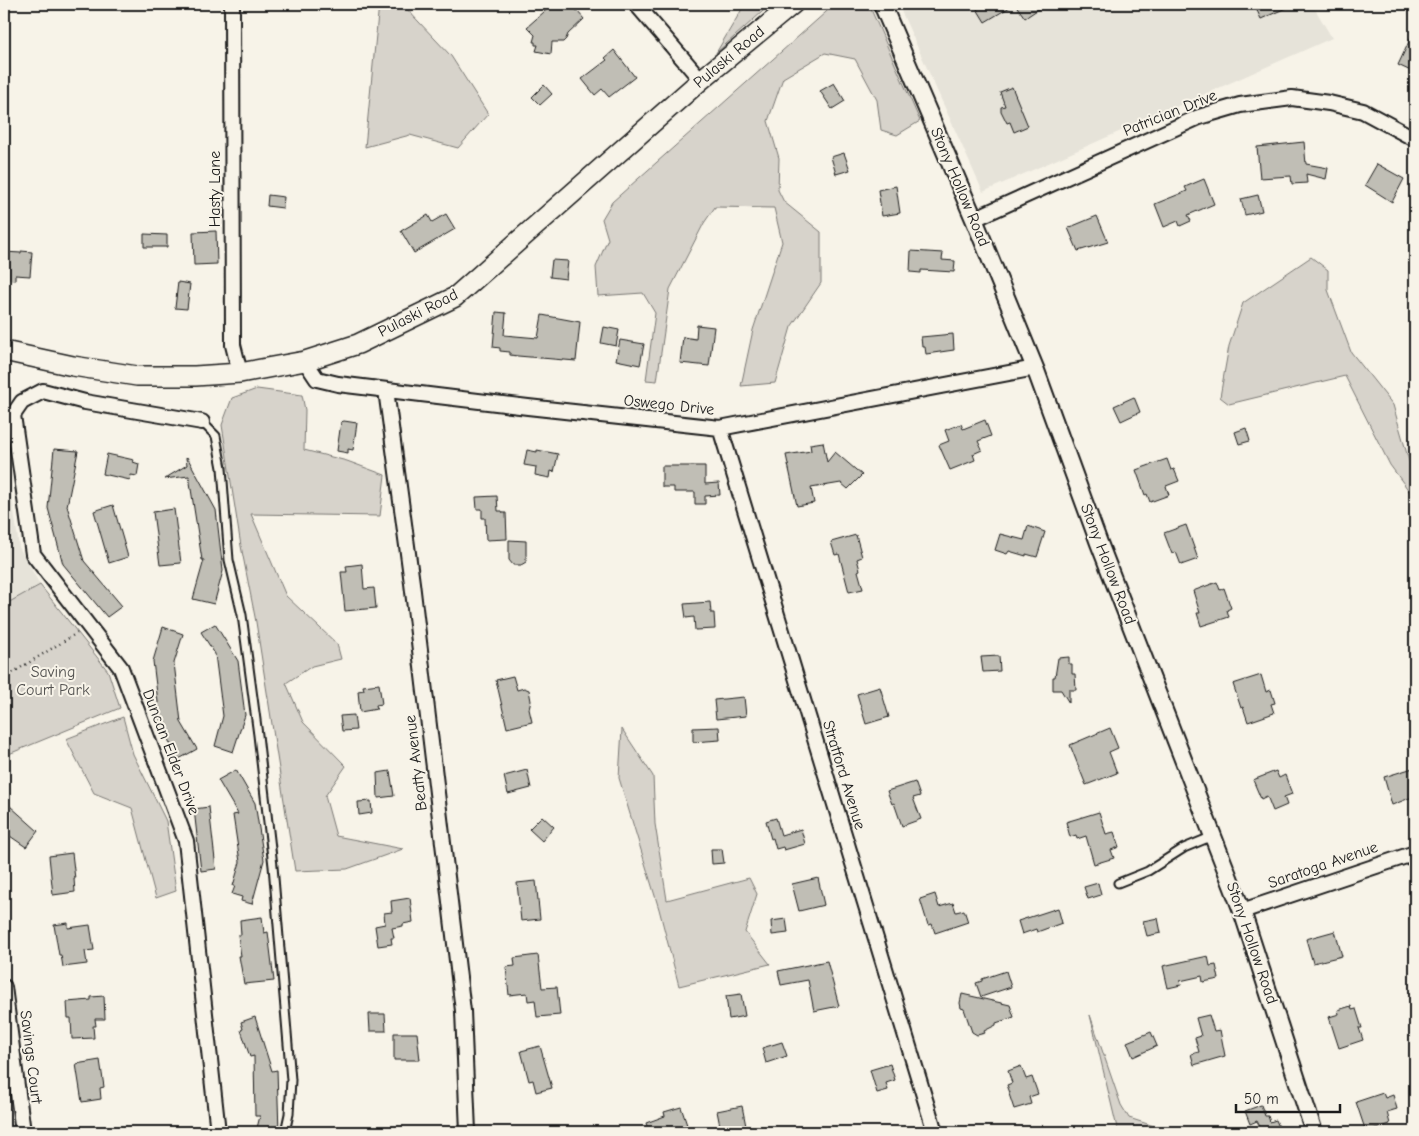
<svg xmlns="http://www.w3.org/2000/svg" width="1419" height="1136" font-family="'Comic Neue',sans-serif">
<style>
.built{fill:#e6e3d9}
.green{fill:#d7d3cb;stroke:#7a7874}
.building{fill:#c0beb5;stroke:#1c1c1c}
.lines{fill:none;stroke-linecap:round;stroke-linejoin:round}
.service-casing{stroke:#1c1c1c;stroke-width:11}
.minor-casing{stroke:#1c1c1c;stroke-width:18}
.tertiary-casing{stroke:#1c1c1c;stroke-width:20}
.secondary-casing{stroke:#1c1c1c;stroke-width:22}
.path{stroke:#1c1c1c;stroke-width:2.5;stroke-dasharray:1 4;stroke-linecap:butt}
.service{stroke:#f7f3e8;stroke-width:7}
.minor{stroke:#f7f3e8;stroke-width:14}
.tertiary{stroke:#f7f3e8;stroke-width:16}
.secondary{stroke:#f7f3e8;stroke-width:19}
.labels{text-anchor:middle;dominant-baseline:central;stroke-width:4;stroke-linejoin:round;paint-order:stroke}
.street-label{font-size:16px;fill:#1c1c1c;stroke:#f7f3e8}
.park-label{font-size:16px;fill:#545351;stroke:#f7f3e8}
</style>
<rect width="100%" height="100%" fill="#f7f3e8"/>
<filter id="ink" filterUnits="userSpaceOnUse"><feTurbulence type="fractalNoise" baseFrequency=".02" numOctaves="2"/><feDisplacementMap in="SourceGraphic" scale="10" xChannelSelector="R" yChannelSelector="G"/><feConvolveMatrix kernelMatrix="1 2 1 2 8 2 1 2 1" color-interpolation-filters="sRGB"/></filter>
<g filter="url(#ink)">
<path class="built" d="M898 4H1312L1332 38 983 192Z
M4 439 19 547 40 585 4 605Z"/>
<path class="green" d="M379 4H402L451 56 488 114 458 148 410 135 365 147Z
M745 4H771L716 53Z
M835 4H865L870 7 920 121 897 135 881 130 877 100 855 59 825 53 783 78 768 121 779 158 778 190 784 202 821 232V283L791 327 775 383 741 386 753 330 782 242 774 208 715 207 704 223 670 289 657 381 646 380 655 313 643 293 598 296 596 267 608 239 602 219 612 202Z
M1311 257 1328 270V290L1351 352 1393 405 1415 482V499L1390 465 1345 376 1229 404 1220 397 1229 346 1243 303Z
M257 389 302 395 305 410 304 450 347 461 385 475 380 516 251 514 286 596 337 644 341 659 312 666 286 683 303 722 346 766 325 796 336 836 403 849 347 869 295 871 256 622 241 546 222 425 232 398Z
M40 585 108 671 120 708 4 756V605Z
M123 717 133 754 166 821 176 891 156 898 132 808 94 793 66 739Z
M622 729 653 776 655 824 667 900 749 878 757 894 745 932 770 964 679 986 659 909 619 778Z
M1090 1015 1121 1105 1129 1118 1163 1129 1162 1132H1118Z"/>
<path class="building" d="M553 4H571L584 19 568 34 566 39 563 42H552L551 54 536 51 538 45H535V42H533L535 35 527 27Z
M974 4H1015L985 22Z
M1015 4H1046L1025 18Z
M1254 4H1295L1261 19Z
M1415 29V73L1398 65Z
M614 50 635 77 609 97 602 89 595 95 582 79 607 60 605 58Z
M834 83 845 101 832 109 820 91Z
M544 85 552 94 540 105 532 97Z
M1012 87 1028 126 1014 132 1010 122 1007 123 1001 111V107L1005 106 1000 92Z
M1304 142 1306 164 1328 168 1326 179 1306 174 1307 183 1292 184 1291 176 1260 178 1257 147Z
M844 153 850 170 836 174 831 157Z
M1377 164 1404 179 1392 202 1365 185Z
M1204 179 1214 204 1188 215 1191 221 1180 226 1178 221 1164 227 1155 204 1187 191 1185 187Z
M896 186 900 213 882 216 878 190Z
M268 195 284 197 283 208 267 206Z
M1258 195 1262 211 1245 215 1241 199Z
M446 214 455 229 414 253 401 231 428 215 432 222Z
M1097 216 1108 242 1078 251 1068 228Z
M216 231 217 264 194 265 193 232Z
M144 234 167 235V247H144Z
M21 251 32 252 30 276 15 275V280L4 279V252L21 253Z
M911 251 943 253 942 260 955 261 954 272 921 270V273L910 272Z
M552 260 568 261 566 279 550 277Z
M178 282 190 284 187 309 175 308Z
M496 312 506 313 504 335 538 338 542 315 580 322 576 361 518 356 510 355V352L500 351V348L493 347Z
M697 325 714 327 709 366 680 363 683 337 696 339Z
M604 327 619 330 616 346 601 343Z
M953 334 954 350 926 354 925 347H922L921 337Z
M620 340 644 344 640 365 616 360Z
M1134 397 1140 412 1121 421 1114 406Z
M985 420 991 436 978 441 982 450 973 454 975 460 950 470 939 445 949 441 945 430 961 424 963 429Z
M344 421 357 423 353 450 348 449V453L337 451 341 422Z
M1246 428 1250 441 1239 444 1235 432Z
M823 442 827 462 835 452 862 475 848 489 841 483 811 488 814 503 797 506 786 455 811 451 810 444Z
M54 449 78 451 67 506 84 561 122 606 107 617 63 564 48 508Z
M527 450 537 452V450L558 454 554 472 551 471 550 478 535 475 536 467 524 465Z
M107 454 134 460 133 462 139 464 137 476 131 475 130 480 103 474Z
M187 457 216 510 223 571 214 604 193 599 204 560H202L189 476 164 479 187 465 186 458Z
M1167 459 1171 470 1174 469 1179 481 1166 486 1169 495 1150 502 1147 494 1145 495 1136 470Z
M662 466H705V484L719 483 720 495 705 496V504H695V492H674V487H662Z
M497 496 498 511H502L503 513H506L507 539 486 540 485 518H482V509H477L476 497Z
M113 505 128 557 109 563 94 511Z
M174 509 181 563 160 565 153 512Z
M1186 525 1198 559 1181 565 1176 552 1172 554 1164 533Z
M1028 526 1045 532 1037 557 1026 554V556L1009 551 1007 554 995 550 1000 534 1024 540Z
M856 535 862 557 857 559 860 570 858 571 863 589 849 592 839 554 835 555 831 542Z
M509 540 526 541V562L521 565H513L509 560Z
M362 564 364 589 374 588 376 608 345 611 341 572H347L346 566Z
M1217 582 1220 590 1224 588 1231 608 1227 610 1229 617 1201 626 1197 613H1200L1193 591Z
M710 602 711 613H714L715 629 695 630 694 617 686 618 684 604Z
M215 624 238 661 245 715 233 752 215 746 223 716 215 654 201 632Z
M163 627 183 634 174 663 181 722 197 749 179 759 161 727 153 661Z
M999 656 1000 671 983 672 981 657Z
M1069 657V664H1072V674H1075L1076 690H1069V703L1061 690H1053V677H1055L1058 658Z
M1261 675 1266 692 1271 690 1275 703 1271 704 1274 713 1248 722 1243 707 1241 708 1233 684Z
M513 676 517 690 524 688 529 690 531 701 529 709 532 722 507 728 496 680Z
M379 684 382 704 376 705 377 709 360 712 358 691 364 690 363 686Z
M880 687 889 717 866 724 857 694Z
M744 697 746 716 716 719 714 700Z
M354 715 356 730 342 731 340 716Z
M719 727 720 740 693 742V728Z
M1110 728 1118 748 1109 752 1117 773 1086 785 1070 745Z
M1413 768 1415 775V796L1392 805 1384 777Z
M236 770 255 803 264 860 252 904 241 901 242 897 232 894 235 886H233L240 862 233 815 238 814 218 780Z
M527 770 531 788 508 794 504 776Z
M390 771 394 796 378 798 377 773Z
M1276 771 1279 778 1285 775 1292 794 1284 797 1287 805 1273 811 1267 796 1261 799 1253 780Z
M915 782 920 796 913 798 921 819 902 826 894 803 892 804 887 791Z
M371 801 372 813 359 815 358 802Z
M10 806 38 831 26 847 4 832V813Z
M209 807 216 869 201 871 194 809Z
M1099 812 1106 834 1114 832 1119 847 1111 850 1114 858 1094 864 1086 836 1077 839 1076 835 1070 837 1066 822Z
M542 816 554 827 542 841 529 829Z
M776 818 781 835 801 829 805 844 784 850 783 847 776 849 773 838 771 839 766 821Z
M711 849H722L724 863 712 864Z
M72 853 75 879H74L75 892 53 895 49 856Z
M818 878 824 905 799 911 792 884Z
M536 881 540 919 521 921 517 883Z
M1098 883 1101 895 1088 899 1084 887Z
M935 894 939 907 953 903 956 912 964 910 968 922 935 933 932 924 928 925 920 899Z
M410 898 413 922 403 924V926L392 928 394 938H391L392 944 378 946 375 926 385 924 384 913 392 912 391 901Z
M1058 908 1062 923 1037 932 1036 929 1022 934 1018 921Z
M262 917 264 933 268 932 274 981 244 984 239 956H241L238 935H241L240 920Z
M1158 918 1161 933 1147 936 1143 921Z
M786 919 788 933 772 935 771 921Z
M68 923V928L90 925 94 950 85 951 87 964 63 967 61 955H59L54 925Z
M1335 931 1342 956 1313 963 1306 939Z
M538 955 542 988 557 987 560 1015 537 1017 535 1000 528 1001 527 993 509 995 506 967 515 966 514 958Z
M1208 956 1210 966 1216 965 1219 979 1203 982 1202 976 1180 981 1181 985 1168 988 1163 966Z
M827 961 839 1006 814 1011 808 980 781 985 778 971Z
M1006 971 1011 987 981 997 976 983 982 981V979Z
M741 994 745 1016 729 1019 726 996Z
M962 994 1010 1005 1014 1017 996 1023V1025L984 1031 985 1033 977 1035 972 1032 964 1009 961 1008 960 1003Z
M104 996 105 1019H95L96 1026H93L94 1038 72 1039 71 1018H68L67 1002 91 1000V997Z
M1351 1006 1352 1010 1356 1009 1362 1028H1359L1363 1040 1339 1048 1329 1017 1339 1014 1338 1010Z
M369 1014H385L386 1031H370Z
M1209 1015 1214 1031 1220 1030 1225 1056 1194 1065 1191 1054 1199 1052 1195 1038 1201 1036 1196 1018Z
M255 1017 272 1071 277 1070 279 1132H256L260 1116H255L254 1056 250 1057 241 1030 243 1029 241 1022Z
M1151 1032 1157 1046 1133 1057 1127 1042Z
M394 1033H417L420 1060H394Z
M782 1042 787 1056 766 1063 762 1048Z
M540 1046 552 1088 536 1092 533 1080 529 1081 521 1051Z
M100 1060 104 1087 100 1088 101 1099 82 1102 76 1064Z
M890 1064 895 1080 886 1083 888 1090 877 1093 870 1070Z
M1021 1066 1026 1079 1032 1077 1038 1094 1029 1097 1031 1104 1014 1109 1009 1094 1010 1093 1007 1085 1012 1083 1008 1071Z
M1383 1093 1385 1098 1393 1095 1397 1109 1387 1112 1390 1124 1366 1132 1356 1102Z
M1261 1105 1265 1116H1268L1270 1122 1276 1120 1281 1132H1247L1260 1127 1257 1121 1250 1124 1245 1111Z
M742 1106 746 1126 721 1131 717 1111Z
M681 1107 687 1125 681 1127 682 1132H649L646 1123 665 1116 664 1112Z"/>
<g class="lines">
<g class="service-casing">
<path id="service" d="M202 422 216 436 222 468 229 560 242 615 258 735 273 866 291 1080 289 1114 285 1132
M1118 883 1148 871 1184 848 1213 836"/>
</g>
<g class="minor-casing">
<path id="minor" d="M232 4 233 345 240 373
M636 4 701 80
M974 219 1199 117 1240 105 1292 98 1329 103 1363 111 1415 139
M305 361 317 379 338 384 528 407 720 428 1035 368
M386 390 412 583 463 1011 468 1132
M5 414 13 415 22 402 43 391 85 402 202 422
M13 415 33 554 121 668 186 841 218 1132
M720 428 935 1132
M1242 911 1415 853
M4 987 23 1132"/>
</g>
<g class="tertiary-casing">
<path id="tertiary" d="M882 4 974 219 1035 368 1099 543 1242 911 1314 1132"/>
</g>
<g class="secondary-casing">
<path id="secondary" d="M4 351 73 366 137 376H195L240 373 305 361 358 344 455 297 701 80 793 4"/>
</g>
<path class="path" d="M4 678 77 633"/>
<use href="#service" class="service"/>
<use href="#minor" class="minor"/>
<use href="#tertiary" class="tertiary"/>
<use href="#secondary" class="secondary"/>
</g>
</g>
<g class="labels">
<g class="street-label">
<text transform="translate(729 57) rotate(-40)">Pulaski Road</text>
<text transform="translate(1170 113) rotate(-22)">Patrician Drive</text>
<text transform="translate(960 187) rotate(67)">Stony Hollow Road</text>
<text transform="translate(215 189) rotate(-90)">Hasty Lane</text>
<text transform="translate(418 313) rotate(-27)">Pulaski Road</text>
<text transform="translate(669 405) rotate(6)">Oswego Drive</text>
<text transform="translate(1108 564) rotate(69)">Stony Hollow Road</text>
<text transform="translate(171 752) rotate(69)">Duncan Elder Drive</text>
<text transform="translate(416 763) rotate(-97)">Beatty Avenue</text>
<text transform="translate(844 775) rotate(73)">Stratford Avenue</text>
<text transform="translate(1323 865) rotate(-19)">Saratoga Avenue</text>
<text transform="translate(1252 943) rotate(71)">Stony Hollow Road</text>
<text transform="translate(31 1057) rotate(83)">Savings Court</text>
</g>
<g class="park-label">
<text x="53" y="672">Saving<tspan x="53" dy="18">Court Park</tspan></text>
</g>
</g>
<rect width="1419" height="1136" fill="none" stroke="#f7f3e8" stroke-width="20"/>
<rect x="10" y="10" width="1399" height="1116" fill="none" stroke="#1c1c1c" stroke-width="2" filter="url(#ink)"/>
<path d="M1236 1104v8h104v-8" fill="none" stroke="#1c1c1c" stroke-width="2.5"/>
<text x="1244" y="1104" font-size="15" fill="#1c1c1c" stroke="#f7f3e8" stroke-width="4" paint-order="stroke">50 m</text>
</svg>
